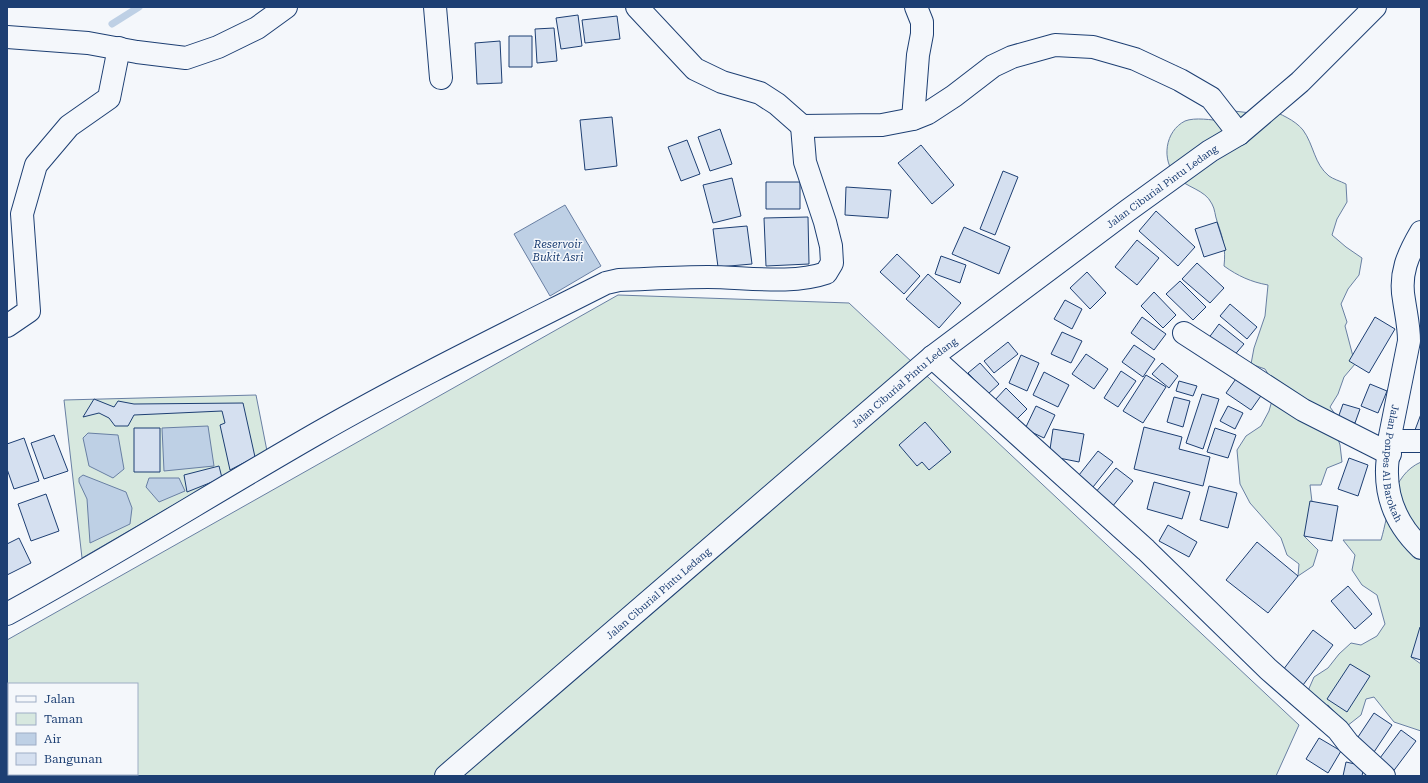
<svg xmlns="http://www.w3.org/2000/svg" width="1428" height="783" font-family="'Roboto Serif',serif">
<style>
.green{fill:#d7e8df;stroke:#687fa3;fill-rule:evenodd}
.water{fill:#bed0e5;stroke:#687fa3}
.lines{fill:none;stroke-linecap:round;stroke-linejoin:round}
.stream{stroke:#bed0e5;stroke-width:7}
.building{fill:#d5e0f0;stroke:#1d3f73}
.minor-casing{stroke:#1d3f73;stroke-width:24}
.minor{stroke:#f4f7fb;stroke-width:22}
.labels{text-anchor:middle;dominant-baseline:central;stroke-width:3;stroke-linejoin:round;paint-order:stroke}
.street-label{font-size:10px;fill:#1d3f73;stroke:#f4f7fb}
.water-label{font-size:11px;font-style:italic;fill:#1d3f73;stroke:#f4f7fb}
</style>
<rect width="100%" height="100%" fill="#f4f7fb"/>
<path class="green" d="M1269 109C1280 114 1295 120 1303 130 1314 145 1314 164 1329 176 1333 179 1340 181 1346 184L1347 202 1337 219 1332 235 1346 247 1362 258 1359 275 1348 289 1341 304 1347 322 1345 326 1355 364 1344 377 1338 394 1330 407 1338 418 1334 427 1340 445 1342 462 1327 468 1321 485H1310L1314 519 1304 536 1318 550 1313 566 1298 576 1299 564 1287 555 1281 538 1250 503 1240 484 1237 450 1246 436 1261 426 1269 411 1273 397V382L1265 369 1251 364 1254 348 1265 316 1268 285C1251 282 1238 276 1224 266 1226 249 1223 238 1217 221 1215 216 1215 209 1212 204 1205 189 1186 188 1176 176 1161 160 1165 131 1185 121 1195 117 1212 120 1222 121L1225 110 1251 113Z
M618 295 849 303 1299 725 1276 776H7V640ZM9 684H137V774H9Z
M256 395 267 451 82 558 64 400Z
M1421 462V651L1411 657 1421 664V731L1394 722 1374 697 1366 699 1361 715 1347 726 1328 705 1314 709 1307 693 1314 677 1328 668 1339 654 1351 643 1361 645 1377 636 1385 624 1377 595 1362 585 1352 570 1355 555 1343 540H1381C1389 513 1391 475 1421 462Z"/>
<path class="water" d="M565 205 601 266 550 296 514 234Z
M208 426 214 466 164 471 162 428Z
M88 433 118 435 124 469 113 478 89 466 83 438Z
M83 475 126 492 132 508 130 524 90 543 87 499 79 482V478Z
M149 478H179L185 491 159 502 146 487Z"/>
<g class="lines">
<path class="stream" d="M112 24 139 7"/>
</g>
<path class="building" d="M578 15 582 46 561 49 556 18Z
M617 16 620 39 585 43 582 20Z
M554 28 557 61 537 63 535 29Z
M509 36H532V67H509Z
M500 41 502 83 477 84 475 43Z
M612 117 617 166 585 170 580 120Z
M720 129 732 164 710 171 698 137Z
M687 140 700 174 681 181 668 147Z
M921 145 954 185 932 204 898 163Z
M1003 171 1018 177 995 235 980 229Z
M732 178 741 216 713 223 703 185Z
M766 182H800V209H766Z
M846 187 891 190 888 218 845 215Z
M1156 211 1195 247 1178 266 1139 231Z
M808 217 809 264 766 266 764 218Z
M1217 222 1226 250 1204 257 1195 229Z
M747 226 752 264 718 267 713 229Z
M964 227 1010 247 999 274 952 254Z
M1137 240 1159 258 1137 285 1115 267Z
M897 254 920 276 904 294 880 272Z
M941 256 966 265 960 283 935 274Z
M1197 263 1224 288 1210 303 1182 279Z
M1087 272 1106 293 1090 309 1070 288Z
M928 274 961 303 939 328 906 299Z
M1180 281 1206 307 1193 320 1166 294Z
M1154 292 1176 315 1163 328 1141 306Z
M1065 300 1082 309 1072 329 1054 319Z
M1230 304 1257 327 1247 339 1220 316Z
M1142 317 1166 334 1154 350 1131 333Z
M1375 317 1395 329 1369 373 1349 361Z
M1219 324 1244 344 1232 358 1208 339Z
M1062 332 1082 341 1071 363 1051 354Z
M1008 342 1018 354 994 373 984 361Z
M1134 345 1155 359 1143 377 1122 362Z
M1086 354 1108 369 1094 389 1072 374Z
M1021 355 1039 363 1027 391 1009 383Z
M980 363 999 384 988 394 968 373Z
M1162 363 1178 376 1169 388 1152 374Z
M1121 371 1136 381 1118 407 1104 398Z
M1044 372 1069 385 1058 407 1033 395Z
M1240 373 1265 390 1251 410 1226 393Z
M1146 375 1166 387 1143 423 1123 411Z
M1179 381 1197 386 1193 396 1176 391Z
M1370 384 1387 391 1378 413 1361 406Z
M1006 388 1027 409 1015 421 995 400Z
M1202 394 1219 399 1203 449 1186 443Z
M1174 397 1190 401 1183 427 1167 422Z
M94 399 114 407 118 401 134 404 243 403 255 457 230 470 220 425 225 423 222 411 134 415 128 426H115L109 418 99 413 83 417Z
M1343 404 1360 409 1355 423 1338 418Z
M1036 406 1055 415 1044 438 1025 429Z
M1228 406 1243 413 1235 429 1220 421Z
M1421 414V432L1415 430Z
M925 422 951 452 929 470 922 462 917 466 899 445Z
M1144 427 1182 437 1179 449 1210 457 1203 486 1134 469Z
M134 428H160V472H134Z
M1215 428 1236 435 1228 458 1207 452Z
M1053 429 1084 434 1079 462 1049 456Z
M54 435 68 471 44 479 31 443Z
M24 438 39 481 14 489 7 469V444Z
M1098 451 1113 462 1093 487 1079 475Z
M1349 458 1368 465 1358 496 1338 489Z
M219 466 222 478 187 492 184 475Z
M1116 468 1133 481 1112 507 1095 493Z
M1154 482 1190 492 1182 519 1147 509Z
M1209 486 1237 493 1228 528 1200 520Z
M46 494 59 531 31 541 18 504Z
M1310 501 1338 506 1332 541 1304 536Z
M1168 525 1197 542 1189 557 1159 541Z
M19 538 31 563 7 575V544Z
M1257 542 1298 576 1268 613 1226 580Z
M1348 586 1372 614 1355 629 1331 601Z
M1420 627 1421 628V660L1411 657Z
M1313 630 1333 645 1303 685 1283 670Z
M1350 664 1370 676 1347 712 1327 699Z
M1374 713 1392 725 1372 755 1354 743Z
M1401 730 1416 741 1392 773 1377 762Z
M1319 738 1341 751 1328 773 1306 759Z
M1346 762 1364 766 1362 776H1343Z"/>
<g class="lines">
<g class="minor-casing">
<g id="minor">
<path d="M435 7 441 78"/>
<path d="M637 7 695 69 722 82 760 93 777 104 802 126 882 125 913 119 928 113 954 96 993 66 1012 57 1055 45 1093 47 1135 59 1180 80 1211 98 1239 134"/>
<path d="M7 37 88 43 137 52 186 58 218 47 257 28 286 7"/>
<path d="M913 119 918 55 922 34V22L916 7"/>
<path id="s1" d="M1421 232C1408 254 1399 274 1404 300 1406 314 1409 326 1409 341L1389 441C1390 451 1387 459 1387 469 1386 500 1399 527 1421 548"/>
<path d="M7 326 29 311 22 214 36 165 69 126 109 98 119 48"/>
<path d="M1184 333 1303 410 1390 454"/>
<path d="M932 357 1146 550 1268 669 1338 730 1348 743 1384 776"/>
<path d="M1389 441H1421"/>
<path d="M7 614C112 557 213 493 316 434 410 380 509 332 606 283L619 280C649 279 678 277 708 277 744 277 792 285 826 273L832 263 831 246 825 222 805 162 802 126"/>
<path id="s2" d="M446 776 932 357 1127 211 1210 151 1239 134 1300 82 1375 7"/>
</g>
</g>
<use href="#minor" class="minor"/>
</g>
<g class="labels">
<g class="street-label">
<text stroke="none"><textPath href="#s2" startOffset="928">Jalan Ciburial Pintu Ledang</textPath></text>
<text stroke="none"><textPath href="#s2" startOffset="604">Jalan Ciburial Pintu Ledang</textPath></text>
<text stroke="none"><textPath href="#s1" startOffset="238">Jalan Ponpes Al Barokah</textPath></text>
<text stroke="none"><textPath href="#s2" startOffset="280">Jalan Ciburial Pintu Ledang</textPath></text>
</g>
<g class="water-label">
<text x="558" y="244">Reservoir<tspan x="558" dy="13">Bukit Asri</tspan></text>
</g>
</g>
<rect width="1428" height="783" fill="none" stroke="#1d3f73" stroke-width="16"/>
<rect x="8" y="683" width="130" height="92" fill="#f4f7fb" stroke="#9eadc5"/>
<rect x="16" y="696" width="20" height="6" fill="#f4f7fb" stroke="#9eadc5"/>
<text x="44" y="703" font-size="12" fill="#1d3f73">Jalan</text>
<rect x="16" y="713" width="20" height="12" fill="#d7e8df" stroke="#9eadc5"/>
<text x="44" y="723" font-size="12" fill="#1d3f73">Taman</text>
<rect x="16" y="733" width="20" height="12" fill="#bed0e5" stroke="#9eadc5"/>
<text x="44" y="743" font-size="12" fill="#1d3f73">Air</text>
<rect x="16" y="753" width="20" height="12" fill="#d5e0f0" stroke="#9eadc5"/>
<text x="44" y="763" font-size="12" fill="#1d3f73">Bangunan</text>
</svg>
